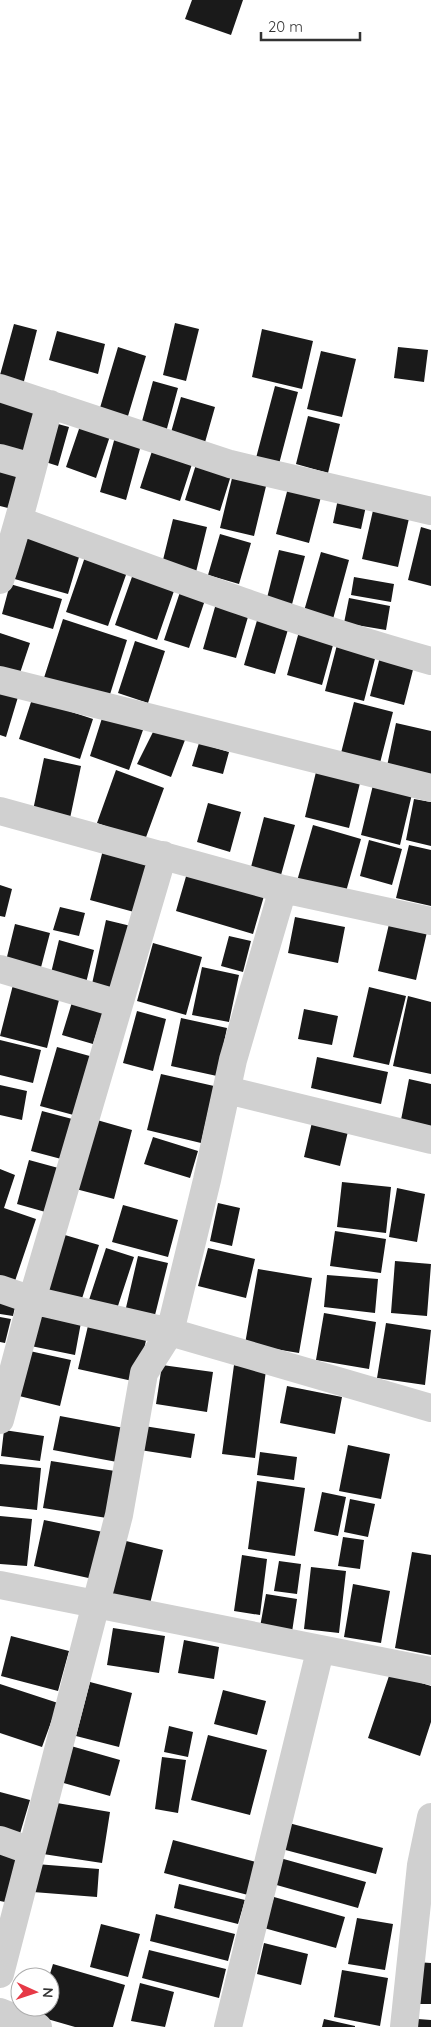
<svg xmlns="http://www.w3.org/2000/svg" width="431" height="2027" font-family="Quicksand,sans-serif">
<style>
.building{fill:#1a1a1a}
.lines{fill:none;stroke-linecap:round;stroke-linejoin:round}
.street{stroke:#d0d0d0;stroke-width:28}
</style>
<rect width="100%" height="100%" fill="#fff"/>
<path class="building" d="M192 0H243L231 35 185 19Z
M175 323 199 329 186 381 163 375Z
M14 324 37 330 22 389 0 375Z
M262 329 313 341 302 389 252 377Z
M57 331 105 344 98 374 49 360Z
M118 347 146 356 125 426 97 418Z
M398 347 428 350 424 382 394 378Z
M321 351 356 359 342 417 307 409Z
M153 381 178 388 166 432 141 425Z
M275 386 298 392 279 464 256 458Z
M0 395 36 404 24 457 0 452Z
M181 397 215 407 202 453 168 443Z
M308 416 340 424 328 473 296 464Z
M47 421 69 427 58 466 36 459Z
M80 426 110 436 96 478 66 467Z
M115 437 141 445 126 500 100 492Z
M154 445 194 458 180 501 140 488Z
M198 458 233 469 220 511 185 500Z
M0 468 23 473 16 510 0 506Z
M234 470 268 478 254 536 220 528Z
M289 484 322 493 309 543 276 534Z
M338 499 366 506 361 529 333 523Z
M374 506 410 514 398 567 362 559Z
M173 519 207 527 196 572 162 564Z
M421 527 431 530V586L408 580Z
M25 531 82 547 68 594 11 578Z
M220 534 251 543 239 584 208 575Z
M279 550 305 556 291 608 266 602Z
M321 552 349 560 333 619 304 611Z
M85 557 127 572 108 626 66 612Z
M133 574 175 588 157 640 115 625Z
M354 577 394 584 391 602 351 595Z
M10 584 62 599 53 629 2 614Z
M181 589 206 597 189 648 164 640Z
M349 598 390 606 386 630 344 623Z
M217 600 250 610 236 658 203 649Z
M258 617 289 626 275 674 244 665Z
M63 619 127 640 107 704 42 684Z
M300 628 335 638 322 685 287 675Z
M0 633 30 643 17 682 0 676Z
M135 641 165 651 148 703 118 693Z
M338 641 377 651 364 701 325 691Z
M381 653 415 662 404 705 370 696Z
M0 691 18 697 6 737 0 735Z
M32 699 93 719 80 759 19 739Z
M354 702 393 712 379 767 340 757Z
M103 715 143 730 129 770 90 756Z
M396 723 431 731V778L386 771Z
M155 728 185 740 171 777 137 764Z
M199 743 229 752 223 774 192 766Z
M44 758 81 766 69 823 32 815Z
M116 770 164 788 145 840 97 823Z
M316 772 360 783 349 828 305 817Z
M373 785 412 794 400 845 361 835Z
M414 799 431 802V846L406 840Z
M208 803 241 812 230 852 197 842Z
M264 817 295 825 281 875 251 867Z
M313 825 361 839 345 895 297 881Z
M369 840 402 849 392 885 360 876Z
M409 845 431 850V906L396 898Z
M103 850 147 862 134 912 90 900Z
M187 873 264 896 253 934 176 911Z
M0 885 12 889 5 917 0 916Z
M60 907 85 913 79 936 53 930Z
M295 917 345 927 338 963 288 953Z
M106 920 135 927 121 991 92 984Z
M15 924 50 933 39 975 5 965Z
M389 924 427 932 416 980 378 971Z
M229 936 251 941 243 972 221 966Z
M59 940 94 950 86 983 51 973Z
M153 943 202 957 186 1015 137 1001Z
M202 967 239 975 229 1022 192 1015Z
M14 981 61 992 47 1048 0 1036Z
M369 987 406 996 389 1065 353 1057Z
M408 996 431 1002V1074L393 1066Z
M73 999 104 1009 93 1044 62 1035Z
M304 1009 338 1016 332 1045 298 1039Z
M137 1011 166 1019 153 1071 123 1063Z
M181 1018 227 1028 217 1076 171 1066Z
M0 1040 41 1050 33 1083 0 1075Z
M57 1047 97 1058 81 1117 40 1106Z
M317 1057 388 1072 381 1104 311 1088Z
M161 1074 214 1086 201 1143 147 1130Z
M409 1079 431 1084V1131L400 1125Z
M0 1085 27 1091 22 1120 0 1115Z
M42 1111 76 1120 65 1160 31 1151Z
M90 1118 132 1130 114 1199 72 1188Z
M313 1118 349 1127 340 1166 304 1157Z
M153 1137 198 1151 190 1178 144 1164Z
M29 1160 62 1169 49 1213 17 1204Z
M0 1169 15 1175 4 1208 36 1219 15 1281 0 1276Z
M342 1182 391 1187 386 1233 337 1227Z
M397 1188 425 1194 417 1242 389 1237Z
M218 1203 240 1208 232 1246 210 1241Z
M123 1205 178 1220 168 1257 112 1242Z
M335 1231 386 1239 381 1273 330 1266Z
M58 1233 99 1245 79 1308 39 1296Z
M106 1248 134 1257 116 1312 88 1303Z
M208 1248 255 1259 246 1298 198 1286Z
M138 1256 168 1263 154 1319 125 1312Z
M395 1261 431 1264 427 1316 391 1313Z
M258 1269 312 1278 299 1353 245 1344Z
M327 1275 378 1279 375 1313 324 1307Z
M0 1295 17 1298 13 1316 0 1314Z
M34 1308 82 1317 75 1355 26 1345Z
M324 1313 376 1322 369 1369 316 1360Z
M0 1317 11 1319 5 1343 0 1342Z
M90 1317 148 1331 137 1382 78 1369Z
M386 1323 431 1330 425 1385 377 1378Z
M25 1350 71 1360 60 1406 15 1395Z
M162 1365 213 1372 207 1412 156 1404Z
M234 1365 266 1370 255 1458 222 1454Z
M287 1386 342 1397 335 1434 280 1423Z
M60 1416 124 1428 117 1462 53 1450Z
M144 1426 195 1434 191 1458 140 1450Z
M4 1430 44 1436 40 1461 1 1456Z
M348 1445 390 1454 381 1499 339 1491Z
M260 1452 297 1457 294 1480 257 1475Z
M51 1461 115 1471 107 1518 43 1508Z
M0 1464 41 1468 37 1510 0 1506Z
M257 1481 305 1488 295 1556 248 1549Z
M322 1492 346 1497 338 1536 314 1531Z
M350 1499 375 1504 368 1537 344 1532Z
M0 1516 32 1519 27 1566 0 1564Z
M44 1520 103 1532 93 1579 34 1566Z
M343 1537 364 1540 360 1569 338 1566Z
M122 1540 163 1550 149 1608 108 1599Z
M412 1552 431 1555V1655L395 1648Z
M242 1555 267 1559 260 1615 234 1611Z
M279 1561 301 1564 297 1594 274 1591Z
M311 1567 346 1571 339 1633 304 1629Z
M353 1584 390 1591 381 1643 344 1637Z
M266 1594 297 1599 292 1632 260 1627Z
M113 1628 165 1636 159 1673 107 1665Z
M11 1636 69 1651 58 1691 1 1676Z
M184 1640 219 1647 214 1679 178 1673Z
M390 1673 431 1686V1722L420 1756 368 1738Z
M90 1682 132 1693 119 1747 76 1736Z
M0 1684 58 1703 42 1747 0 1733Z
M223 1690 266 1701 257 1735 214 1724Z
M169 1726 193 1732 188 1757 164 1752Z
M208 1735 267 1750 250 1815 191 1800Z
M71 1746 120 1760 110 1796 60 1782Z
M162 1757 186 1760 178 1813 155 1809Z
M0 1792 30 1800 19 1837 0 1832Z
M51 1802 110 1812 102 1863 43 1854Z
M285 1822 383 1848 376 1874 278 1848Z
M173 1840 256 1862 248 1895 164 1873Z
M0 1853 17 1858 5 1902 0 1901Z
M280 1858 366 1882 358 1908 273 1884Z
M36 1864 99 1869 97 1897 33 1892Z
M179 1884 245 1900 238 1924 174 1908Z
M274 1897 345 1917 336 1948 264 1928Z
M156 1914 235 1934 228 1961 150 1941Z
M357 1918 393 1924 385 1970 348 1964Z
M101 1924 140 1934 128 1977 90 1967Z
M264 1943 308 1954 301 1985 257 1974Z
M149 1950 226 1969 219 1998 142 1978Z
M415 1962 431 1963V2004H413Z
M53 1964 125 1985 113 2027H75L37 2016 40 2007H50L49 1977Z
M342 1970 388 1978 380 2026 334 2017Z
M140 1983 174 1992 165 2027 131 2021Z
M404 2018 431 2020V2027H403Z
M324 2019 355 2026V2027H322Z"/>
<g class="lines">
<path class="street" d="M0 388 230 464 431 511
M0 458 32 467
M20 521C156 571 291 622 431 661
M0 580C20 523 33 463 50 404
M0 680 431 788
M0 811 283 889
M0 969 119 1004
M227 1090 431 1140
M0 1289 32 1300 170 1332 431 1408
M0 1420 32 1300 163 855
M0 1585 431 1671
M0 1840 31 1851
M0 1974 119 1515 144 1373 170 1332 207 1180 233 1060 283 889 431 921
M0 2012 38 2027
M228 2027 320 1651
M404 2027 421 1865 431 1817"/>
</g>
<g transform="translate(35 1992) rotate(93)"><circle r="24" fill="#ffffff" stroke="#adadad"/>
<path d="M0-4L9 19L0 12L-9 19Z" fill="#e63946"/>
<text y="-8" font-size="14" font-weight="bold" text-anchor="middle" fill="#333333">N</text>
</g>
<path d="M261 32v8h99v-8" fill="none" stroke="#333333" stroke-width="2.5"/>
<text x="268" y="32" font-size="15" fill="#333333" stroke="#ffffff" stroke-width="4" paint-order="stroke">20 m</text>
</svg>
